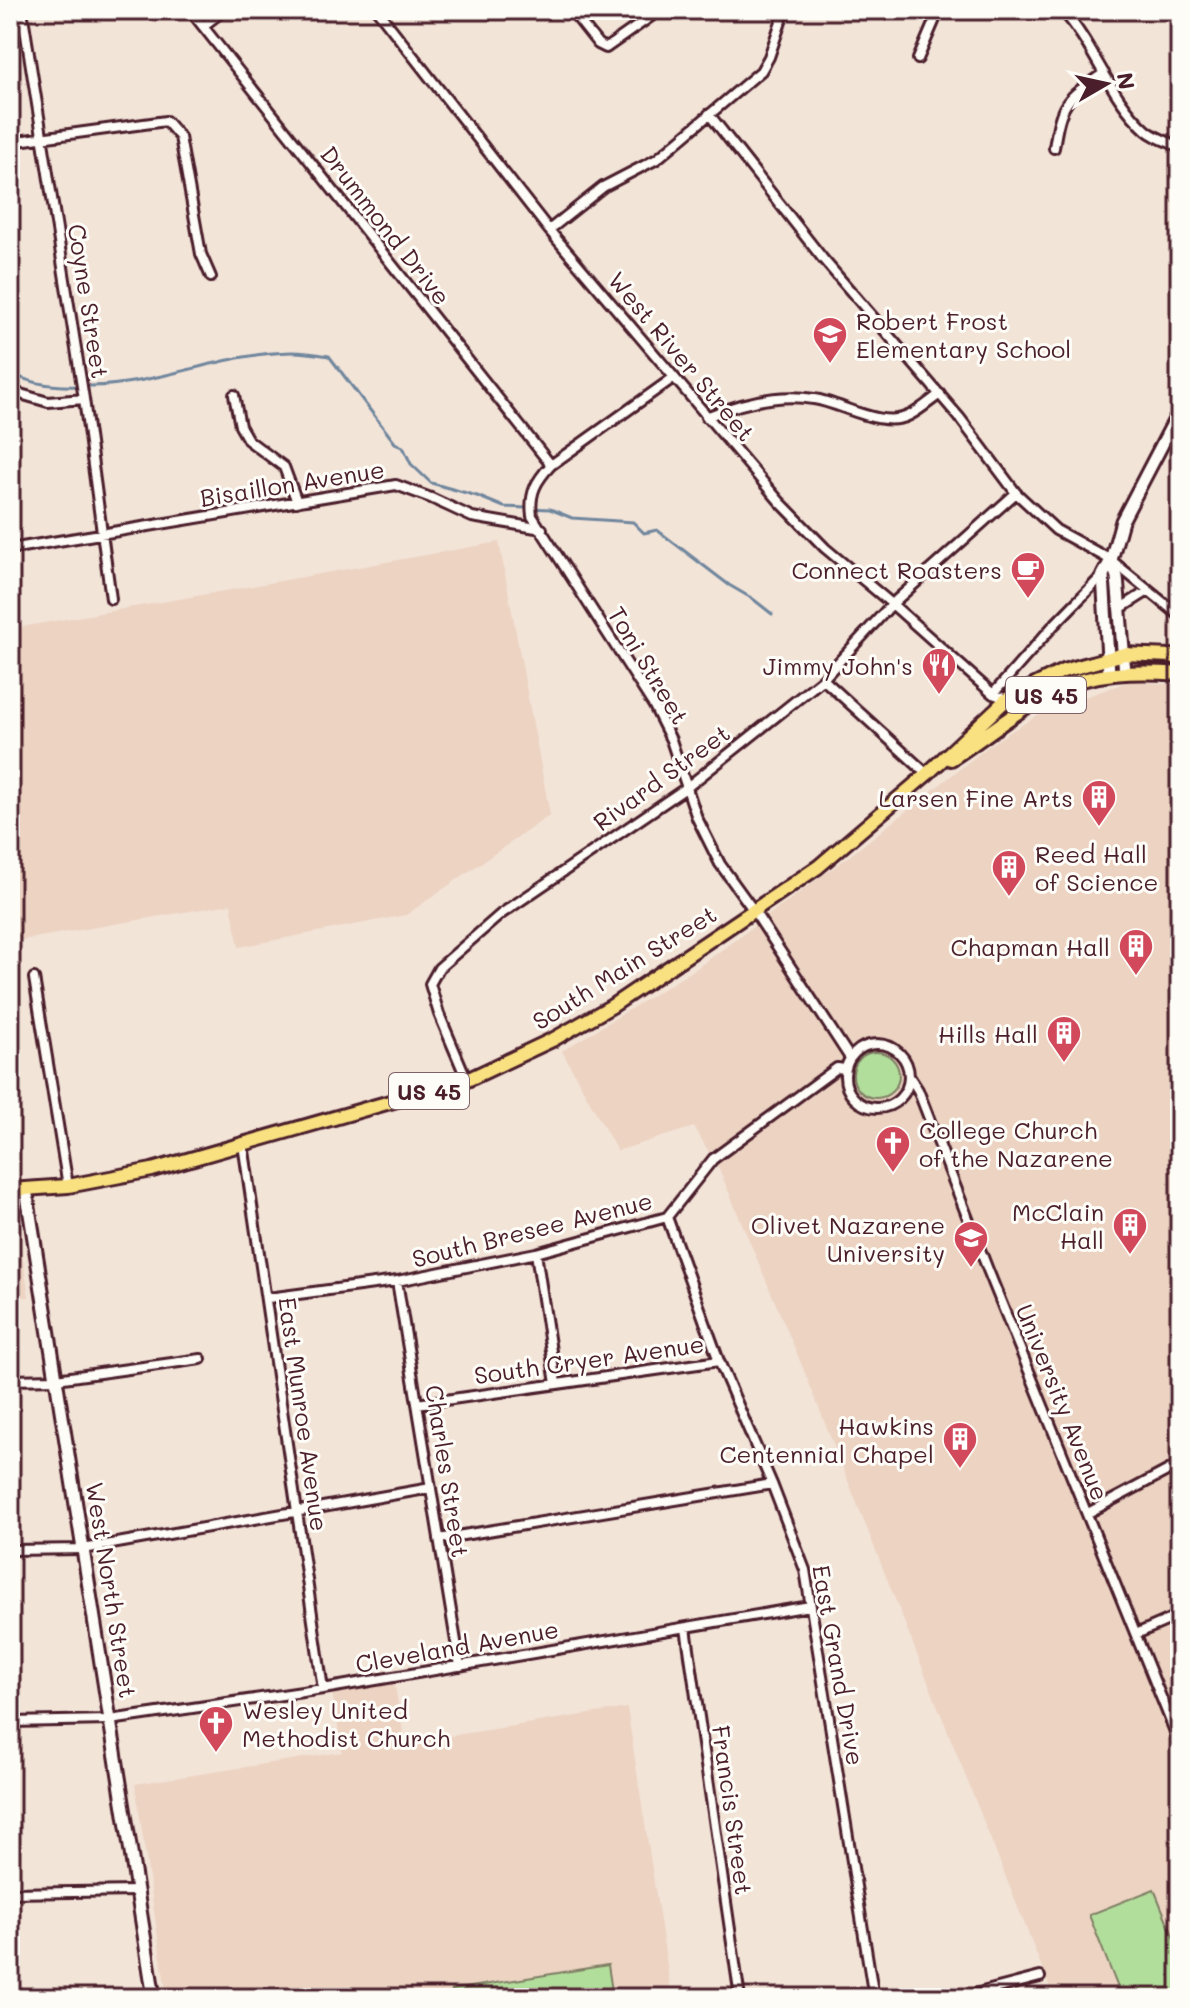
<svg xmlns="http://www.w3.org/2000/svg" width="1190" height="2008" font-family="Mali,sans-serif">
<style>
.built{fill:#ecd3c2}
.green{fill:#b2de9c;stroke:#7e7e64;stroke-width:2}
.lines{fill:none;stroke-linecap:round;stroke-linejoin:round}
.stream{stroke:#6f869d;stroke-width:3}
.minor-casing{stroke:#4a1f2b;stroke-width:14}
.secondary-casing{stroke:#4a1f2b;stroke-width:17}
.primary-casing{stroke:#4a1f2b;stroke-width:18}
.minor{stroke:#fdfcf7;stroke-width:8}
.secondary{stroke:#fdfcf7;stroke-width:11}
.primary{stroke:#f9e181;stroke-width:12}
.labels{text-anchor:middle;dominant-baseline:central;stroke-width:6;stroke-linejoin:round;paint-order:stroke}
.shield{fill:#fdfcf7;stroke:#806168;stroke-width:2}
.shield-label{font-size:22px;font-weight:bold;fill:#4a1f2b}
.street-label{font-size:24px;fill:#4a1f2b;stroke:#fdfcf7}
.poi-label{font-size:24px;fill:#4a1f2b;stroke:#fdfcf7;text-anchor:end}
</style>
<rect width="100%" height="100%" fill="#f3e4d8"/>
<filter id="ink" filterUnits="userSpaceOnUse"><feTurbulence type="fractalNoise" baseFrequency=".0125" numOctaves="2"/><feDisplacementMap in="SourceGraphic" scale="16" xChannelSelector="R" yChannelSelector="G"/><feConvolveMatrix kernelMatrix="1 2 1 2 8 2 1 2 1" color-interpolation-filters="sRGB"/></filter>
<g filter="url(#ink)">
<path class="built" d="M499 542 550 815 406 915 239 947 231 904 10 942V629Z
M1130 681 1180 685V1998H1054L803 1368 719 1169 694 1127 617 1151 562 1051 697 968 848 857 994 742 1043 712Z
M10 1214 17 1222 29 1297H10Z
M394 1681 405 1743 627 1708 672 1998H167L135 1784 342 1752 332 1691Z"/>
<path class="green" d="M853 1075a23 23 0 1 1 46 0a23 23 0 1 1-46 0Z
M1154 1889 1180 1953V1998H1122L1089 1915Z
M608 1965 613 1998H453L452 1990Z"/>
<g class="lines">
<path class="stream" d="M10 372C31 385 57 387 81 386
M90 386C159 385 223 353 292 352 304 352 317 354 329 356L395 443 403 447 411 464 431 483 477 496 504 507 550 509 572 518 633 522 644 533 657 530 729 585 753 599 772 614"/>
<g class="minor-casing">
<path id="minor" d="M22 10 84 399 111 599
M190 10 551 465
M377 10 549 230 780 502 825 548 892 604 993 694 1007 699
M571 10 598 44 606 48 660 10
M1062 10C1095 46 1109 97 1146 130 1155 138 1169 142 1180 147
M203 26 224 10
M918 59 939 10
M709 114 823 259 959 417 1016 493 1056 530 1111 560 1180 616
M10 142 166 121 180 137 201 254 211 277
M1054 148C1061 101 1066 99 1104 73
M549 230 603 187 657 159 761 71 769 57 785 10
M673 378 551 465C536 481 529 493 532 516L654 706 671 740 697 818 720 864 754 911 850 1058
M10 391 48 402 84 399
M234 395 240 426 248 440 284 467 297 502
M706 417C740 403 777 393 814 399 842 403 882 430 910 415 920 410 930 401 940 394
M10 549 396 485 431 498 472 517 542 529
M1121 608 1148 591
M823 679 927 774
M993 694 1053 626 1103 575
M34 978 68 1186
M845 1076a32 32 0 1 1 64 0a32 32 0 1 1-64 0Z
M909 1076 918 1090 988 1270 1180 1744
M467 1080 439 1014 430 984 439 968 501 914 686 788 823 679 892 604 1016 493
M243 1144 323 1689
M667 1217 719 1361 772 1484 805 1570 874 1998
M536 1253 556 1384
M397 1281 460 1666
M268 1298 397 1281 536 1253 667 1217 713 1159 837 1068 845 1069
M10 1380 56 1379 201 1359
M417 1404 719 1361
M1088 1513 1180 1464
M439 1539 772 1484
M10 1550 83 1549 431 1488
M686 1628 740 1998
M1136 1634 1180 1615
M10 1722 110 1720 323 1689 810 1606
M10 1893 137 1891
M959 1998 1040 1977"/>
</g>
<g class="secondary-casing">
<path id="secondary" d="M1111 560 1117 577 1125 673
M1109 674 1103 575 1111 560 1122 521 1180 410
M26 1189 154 1998"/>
</g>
<g class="primary-casing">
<path id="primary" d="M951 759C985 737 1018 709 1053 691 1092 671 1138 671 1180 674
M10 1190 68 1186 152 1170 467 1080 554 1039 612 1006 818 867 927 774 1007 699 1063 671 1124 654 1171 656 1180 659"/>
</g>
<use href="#minor" class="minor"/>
<use href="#secondary" class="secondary"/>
<use href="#primary" class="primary"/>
</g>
</g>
<defs>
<g id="school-pin" transform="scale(1.8)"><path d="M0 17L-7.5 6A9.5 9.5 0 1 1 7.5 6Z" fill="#d1495b" stroke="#fdfcf7"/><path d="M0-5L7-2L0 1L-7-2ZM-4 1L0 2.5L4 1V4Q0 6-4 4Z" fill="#fff"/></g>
<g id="cafe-pin" transform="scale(1.8)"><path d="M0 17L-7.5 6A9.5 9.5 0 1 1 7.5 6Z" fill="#d1495b" stroke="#fdfcf7"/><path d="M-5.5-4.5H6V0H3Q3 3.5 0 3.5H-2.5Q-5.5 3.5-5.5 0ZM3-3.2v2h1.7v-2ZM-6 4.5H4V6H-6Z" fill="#fff"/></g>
<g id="restaurant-pin" transform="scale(1.8)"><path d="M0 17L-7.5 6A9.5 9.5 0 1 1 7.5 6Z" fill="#d1495b" stroke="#fdfcf7"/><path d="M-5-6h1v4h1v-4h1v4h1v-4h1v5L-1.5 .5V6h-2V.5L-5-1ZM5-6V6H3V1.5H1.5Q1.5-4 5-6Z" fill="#fff"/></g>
<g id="building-pin" transform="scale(1.8)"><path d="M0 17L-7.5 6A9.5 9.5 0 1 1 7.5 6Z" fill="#d1495b" stroke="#fdfcf7"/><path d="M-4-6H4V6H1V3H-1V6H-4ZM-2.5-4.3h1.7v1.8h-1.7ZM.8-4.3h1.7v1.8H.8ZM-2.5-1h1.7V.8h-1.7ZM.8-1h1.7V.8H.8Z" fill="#fff"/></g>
<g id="church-pin" transform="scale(1.8)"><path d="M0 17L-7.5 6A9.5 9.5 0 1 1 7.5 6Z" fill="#d1495b" stroke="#fdfcf7"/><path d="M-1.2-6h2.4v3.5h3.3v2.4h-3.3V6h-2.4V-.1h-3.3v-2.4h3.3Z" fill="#fff"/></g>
<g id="university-pin" transform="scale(1.8)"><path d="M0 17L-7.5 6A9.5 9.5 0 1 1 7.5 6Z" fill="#d1495b" stroke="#fdfcf7"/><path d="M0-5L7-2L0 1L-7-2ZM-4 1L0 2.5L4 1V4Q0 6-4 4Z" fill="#fff"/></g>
</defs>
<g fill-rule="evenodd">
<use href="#school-pin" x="830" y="334"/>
<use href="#cafe-pin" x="1028" y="569"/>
<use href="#restaurant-pin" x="939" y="665"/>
<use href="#building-pin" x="1099" y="797"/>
<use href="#building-pin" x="1009" y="867"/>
<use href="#building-pin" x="1136" y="946"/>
<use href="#building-pin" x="1064" y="1033"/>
<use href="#church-pin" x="893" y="1143"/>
<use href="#building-pin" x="1130" y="1225"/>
<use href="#university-pin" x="971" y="1238"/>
<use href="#building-pin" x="960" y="1439"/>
<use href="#church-pin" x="216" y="1723"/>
</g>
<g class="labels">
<g class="shield">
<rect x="1006" y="677" width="80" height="36" rx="6"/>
<rect x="389" y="1073" width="80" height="36" rx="6"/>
</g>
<g class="shield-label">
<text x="1046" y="695">US 45</text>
<text x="429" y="1091">US 45</text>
</g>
<g class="street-label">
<text transform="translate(386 225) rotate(52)">Drummond Drive</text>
<text transform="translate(89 301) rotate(81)">Coyne Street</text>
<text transform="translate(682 356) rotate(50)">West River Street</text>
<text transform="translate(292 483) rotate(-9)">Bisaillon Avenue</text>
<text transform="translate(649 665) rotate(59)">Toni Street</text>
<text transform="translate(661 777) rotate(-36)">Rivard Street</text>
<text transform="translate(624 967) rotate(-32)">South Main Street</text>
<text transform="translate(532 1229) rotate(-14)">South Bresee Avenue</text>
<text transform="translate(589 1359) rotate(-8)">South Cryer Avenue</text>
<text transform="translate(1063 1402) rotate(68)">University Avenue</text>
<text transform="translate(304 1414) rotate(82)">East Munroe Avenue</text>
<text transform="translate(448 1471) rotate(81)">Charles Street</text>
<text transform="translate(112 1590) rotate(81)">West North Street</text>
<text transform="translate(457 1646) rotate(-10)">Cleveland Avenue</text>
<text transform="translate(839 1665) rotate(80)">East Grand Drive</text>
<text transform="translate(733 1810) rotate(82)">Francis Street</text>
</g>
<g class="poi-label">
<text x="856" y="320" text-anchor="start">Robert Frost<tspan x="856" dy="28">Elementary School</tspan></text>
<text x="1002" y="569">Connect Roasters</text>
<text x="913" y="665">Jimmy John's</text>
<text x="1073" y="797">Larsen Fine Arts</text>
<text x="1035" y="853" text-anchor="start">Reed Hall<tspan x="1035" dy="28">of Science</tspan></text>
<text x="1110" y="946">Chapman Hall</text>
<text x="1038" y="1033">Hills Hall</text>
<text x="919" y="1129" text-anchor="start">College Church<tspan x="919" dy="28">of the Nazarene</tspan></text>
<text x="1104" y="1211">McClain<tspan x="1104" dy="28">Hall</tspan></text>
<text x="945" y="1224">Olivet Nazarene<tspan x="945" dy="28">University</tspan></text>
<text x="934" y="1425">Hawkins<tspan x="934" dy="28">Centennial Chapel</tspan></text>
<text x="242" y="1709" text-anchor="start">Wesley United<tspan x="242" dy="28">Methodist Church</tspan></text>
</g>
</g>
<rect width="1190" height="2008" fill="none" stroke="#fdfcf7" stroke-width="40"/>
<rect x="20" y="20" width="1150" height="1968" fill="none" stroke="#4a1f2b" stroke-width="3" filter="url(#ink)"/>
<g transform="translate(1106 84) rotate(81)" stroke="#fdfcf7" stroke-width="6" paint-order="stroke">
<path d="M0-6L14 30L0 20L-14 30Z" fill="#4a1f2b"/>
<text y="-12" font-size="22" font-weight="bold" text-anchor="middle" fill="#4a1f2b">N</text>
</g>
</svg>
